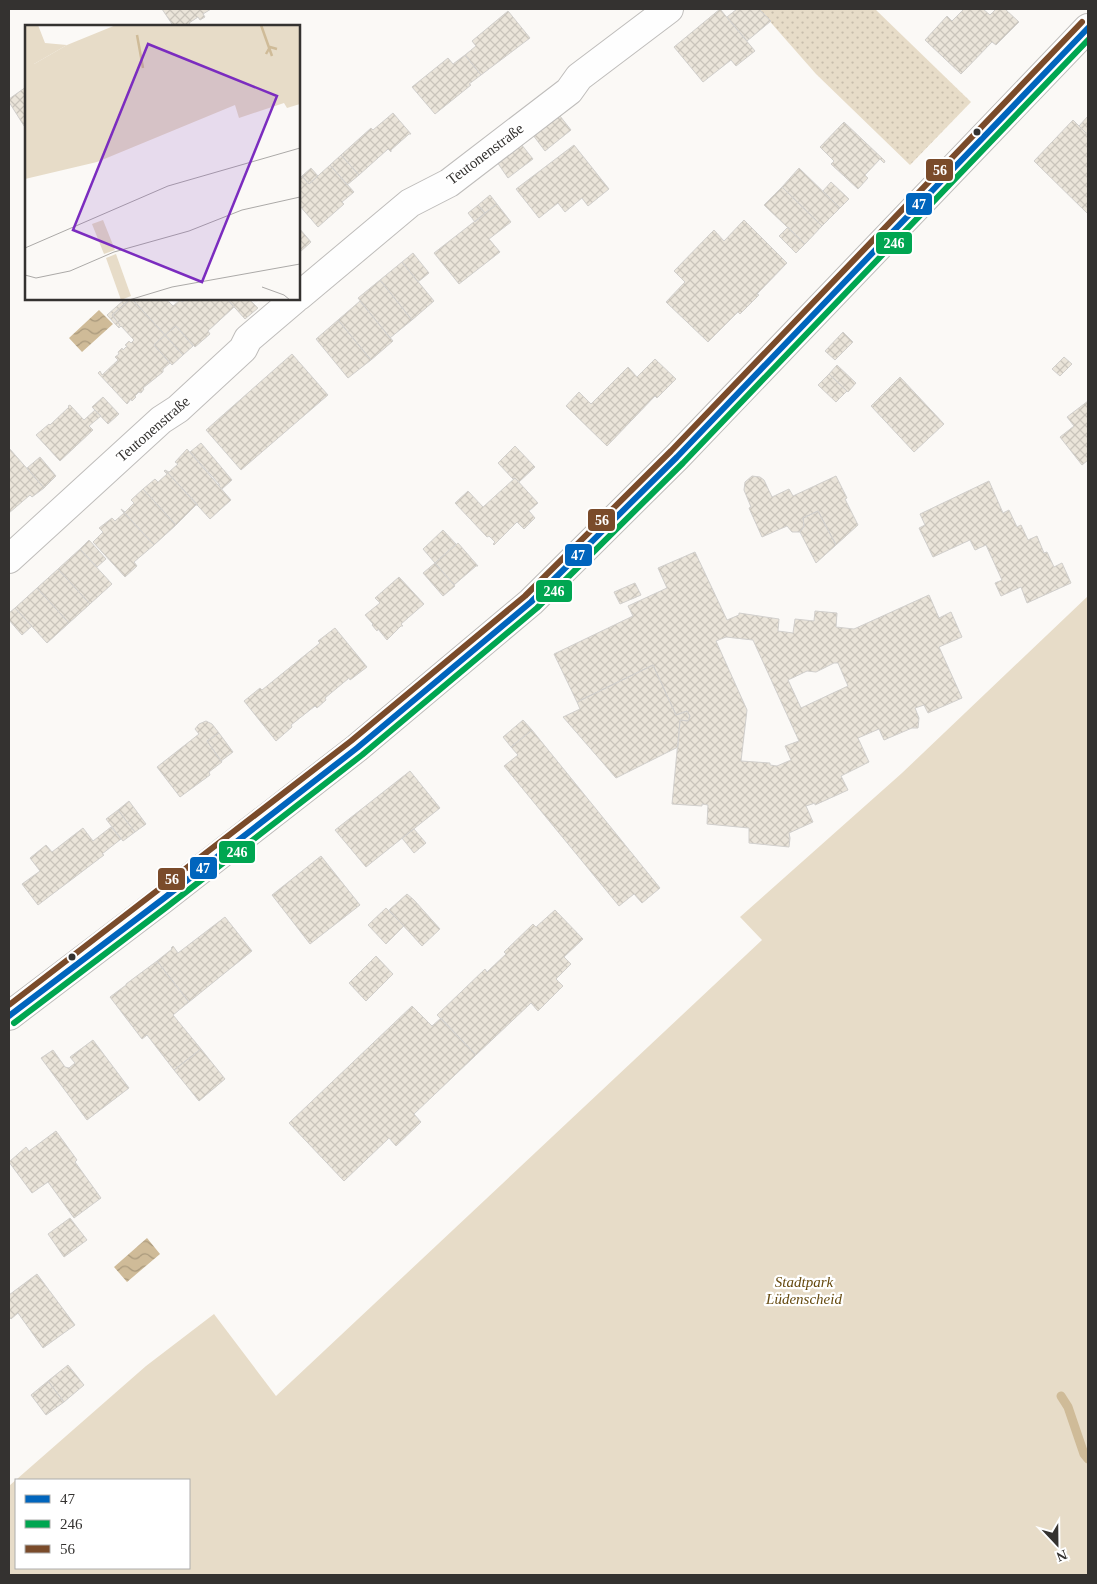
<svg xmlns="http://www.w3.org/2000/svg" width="1097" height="1584" font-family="Georgia,serif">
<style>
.grass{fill:url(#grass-dots)}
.green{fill:#e7dcc8;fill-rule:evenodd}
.water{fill:url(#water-waves)}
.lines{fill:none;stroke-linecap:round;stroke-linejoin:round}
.stream{stroke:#cfbb98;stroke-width:9}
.building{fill:url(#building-cross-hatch);stroke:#d1cfcc;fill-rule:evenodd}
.minor-casing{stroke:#bfbdbb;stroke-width:30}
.minor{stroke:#fefefe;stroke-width:28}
.bus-1-casing{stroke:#fff;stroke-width:10}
.bus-2-casing{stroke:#fff;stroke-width:10}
.bus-3-casing{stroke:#fff;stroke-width:10}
.bus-1{stroke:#0065bd;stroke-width:6}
.bus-2{stroke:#00a651;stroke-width:6}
.bus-3{stroke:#7a4b2a;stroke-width:6}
.bus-dot{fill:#343230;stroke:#fff;stroke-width:2}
.labels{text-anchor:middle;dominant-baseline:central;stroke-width:4.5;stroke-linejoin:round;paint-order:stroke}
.street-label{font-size:15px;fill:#343230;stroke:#fff}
.park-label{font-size:15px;font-style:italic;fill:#664a0f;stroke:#fff}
.inset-river{fill:none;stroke:#cfbb98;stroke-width:2.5}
.inset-road{fill:none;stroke:#aba9a7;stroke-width:1}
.view{fill:#7b2cbf;fill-opacity:0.15;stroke:#7b2cbf;stroke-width:2.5}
.inset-edge{fill:none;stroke:#343230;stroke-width:2.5}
.line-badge{stroke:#fff;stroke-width:2}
.badge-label{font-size:14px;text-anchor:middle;font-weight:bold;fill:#fff}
</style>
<defs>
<pattern id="grass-dots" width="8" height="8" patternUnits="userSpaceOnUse" patternTransform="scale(1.25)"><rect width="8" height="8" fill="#e7dcc8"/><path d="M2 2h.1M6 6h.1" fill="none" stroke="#c7bdac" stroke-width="1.8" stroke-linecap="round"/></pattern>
<pattern id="water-waves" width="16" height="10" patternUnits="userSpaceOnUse" patternTransform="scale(1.25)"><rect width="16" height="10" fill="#cfbb98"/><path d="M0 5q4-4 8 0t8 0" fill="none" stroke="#a9997c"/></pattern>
<pattern id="building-cross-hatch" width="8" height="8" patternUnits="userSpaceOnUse" patternTransform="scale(1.25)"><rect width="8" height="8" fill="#eae4d9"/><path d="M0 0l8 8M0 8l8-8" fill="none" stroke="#c9c4bb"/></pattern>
</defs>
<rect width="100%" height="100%" fill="#fbf9f6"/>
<path class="grass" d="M759 9H875L971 102 910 165 816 74Z"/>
<path class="green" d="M1088 596V1575H9V1486L146 1366 214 1314 276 1396 762 940 740 917 902 773ZM16 1480H189V1568H16Z"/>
<path class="water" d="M99 310 113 324 82 352 69 338Z
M147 1238 160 1254 127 1282 114 1267Z"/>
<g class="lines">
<path class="stream" d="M1061 1396 1068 1407 1084 1454 1088 1459"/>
</g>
<path class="building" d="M162 9H211L203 14 205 17 200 20 198 17 189 23 191 26H170L172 24Z
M720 9 755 51 736 66 731 60 703 82 674 47Z
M737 9H759L771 21 747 41 727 17Z
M964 9H983L990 15 996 9H1005L1019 22 996 45 992 42 961 74 925 40 947 16 952 21Z
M508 11 530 38 481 75 465 55 476 46 472 41Z
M465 55 481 75 469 84 471 85 435 114 412 87 448 58 453 64Z
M26 87V129L9 102V99Z
M393 113 411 134H409L391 150V152L388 149 359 175 341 155 371 128 373 130Z
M560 116 571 130 545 151 533 135Z
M1088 116V135L1079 126Z
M1073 120 1088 135V214L1034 161Z
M844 122 885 161 884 163 880 159 865 175 868 178 858 189 831 164 834 161 820 147Z
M521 144 533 159 508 178 497 162Z
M574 145 609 189 588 206 582 198 565 212 558 203 539 218 516 189Z
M341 155 359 175 347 185 330 165Z
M330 165 354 192 342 202 344 204 318 227 299 205V179L302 176 309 184Z
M311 168 318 176 309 184 302 176Z
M799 168 840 208 822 226 782 187Z
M831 182 849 199 840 208 823 191Z
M782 187 822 226 805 244 764 205Z
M490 195 497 204 485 213 478 205Z
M497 204 511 222 489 239 500 252 459 284 434 253Z
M478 205 485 213 475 222 468 213Z
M744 220 787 263 757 294 759 295 740 314 738 312 708 342 666 302 685 282 674 271 714 230 724 241Z
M788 227 805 244 796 253 779 236Z
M299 228 311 242 300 252 299 251Z
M413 253 429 273 418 282 402 262Z
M402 262 434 301 412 320 380 280Z
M380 280 412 320 390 338 358 298Z
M125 299 129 300 112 315 120 325 118 327 107 315Z
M127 299H132L165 335 154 345 170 363 163 369V372L143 388 144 389 141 393 139 392 135 396 136 397 132 401 131 399 127 404 98 373 100 371 102 375 118 360 115 357 119 354 118 352 122 348 123 350 127 346 125 345 129 341 131 343 134 340 121 326 119 328 118 327 120 325 112 315 129 300Z
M132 299H171L168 301 173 306 180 300 182 302 186 299H227L234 307 208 331 210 334 195 347 176 326 165 335Z
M227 299H249L258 308 245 319Z
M360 301 393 341 371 360 338 320Z
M338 320 371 360 348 378 316 339Z
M176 326 193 346 183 355 165 335Z
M843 332 853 342 835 360 825 351Z
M165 335 183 355 172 365 154 345Z
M292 354 328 395 241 470 206 430Z
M1064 357 1072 364 1060 376 1052 369Z
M655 359 676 379 657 398 655 396 607 446 566 406 579 392 591 404 628 367 637 377Z
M837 365 856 383 848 392 829 374Z
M829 374 847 391 836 402 818 385Z
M900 377 944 424 914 452 871 406Z
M103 397 119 414 108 424 92 407Z
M1088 401V460L1082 465 1060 437 1074 426 1067 417Z
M70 405 84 420 95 410 101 416 89 426 93 430 60 461 36 435 49 424 50 425 69 407 68 406Z
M201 443 232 480 222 489 218 485H220L190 452Z
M515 446 535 467 519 482 515 478 513 479 498 463Z
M9 448 44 488 32 497 30 495 9 513Z
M187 449 231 500 210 519 165 470 169 472 178 464 175 462Z
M40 457 56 476 44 488 27 468Z
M165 470 198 505H196L176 525 143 489 155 479 158 482 167 474 164 471Z
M752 476 760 477 764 480 772 497 789 489 793 496 836 476 847 498 845 499 858 525 836 545 818 511 803 518 804 526 800 532H792L787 526 762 537 749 508 751 507 744 490 745 482Z
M515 478 538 503 529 511 535 518 524 529 517 522 494 545 493 544 495 542 489 536 487 537 455 503 468 491 483 507Z
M989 481 1003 513 1009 510 1017 527 1021 525 1028 540 1037 536 1044 553 1047 552 1054 567 1062 563 1071 583 1027 603 1021 587 1001 596 995 583 1002 580 986 545 975 550 970 540 933 557 919 528 925 525 920 514Z
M143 489 176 525 154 545 121 509 125 512 134 503 131 500Z
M121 509 154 545 134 562 137 566 125 577 93 542 103 532 99 528 112 518 115 521 124 513Z
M818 511 836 545 816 563 800 532 804 526 803 518Z
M443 530 456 544 435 563 423 549Z
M89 540 106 559 97 567 80 549Z
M458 543 478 566H476L454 585 435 563Z
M80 549 112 584 90 604 58 569Z
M695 552 727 620 739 615V613L779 619 778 631 793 633 795 619 814 621 815 611 837 613 836 627 854 629 929 595 939 618 951 612 962 637 939 647 962 698 928 713 924 705 915 708 919 718 918 728H912L884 740 879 729 858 738 869 762 841 776 848 790 815 805V803L806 806 813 822 789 833 790 838 789 847 749 843V828L707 824 708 805 702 804V806L672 804 680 720 688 721 690 716 687 711 676 715 653 665 577 702 554 654 633 616 628 606 667 588 658 568ZM726 637 753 640 799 741 785 746 791 760 777 766 770 765V763L741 761 747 710 716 641ZM834 663H838L848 686 801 708 788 680 807 671 816 672Z
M435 563 455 586 443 596 423 573Z
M58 569 90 604 69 623 37 588Z
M399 577 424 604 401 624 403 626H401L387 640 378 629 377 631 372 625 373 624 365 615 380 603 375 598Z
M635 583 641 595 620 604 614 592Z
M37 588 69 623 47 643 15 608Z
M15 608 32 626 22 635 9 620V613Z
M335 628 367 667 350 680 349 678 325 698 326 700 317 708 315 706 291 725 292 727 276 741 244 701 260 688 262 690 320 643 318 641Z
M653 665 676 715 687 711 690 716 688 721 680 720 678 747 616 778 563 717 580 709 577 702Z
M523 720 532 730 511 747 503 737Z
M206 721 212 724 219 733 207 741 222 762 209 772 210 775 180 797 157 767 199 734 195 729 199 724Z
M532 730 660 888 642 903 634 894 619 906 504 766 518 755 511 747Z
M219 733 233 752 221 761 207 741Z
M410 771 440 808 366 867 335 830Z
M129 801 146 824 135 832 118 810Z
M118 810 135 832 123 841 106 819Z
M111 827 121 839 102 854 104 855 38 905 22 884 40 871 30 858 46 845 52 852 83 828 93 841Z
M414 829 426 843 414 853 402 838Z
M321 856 360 905 310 944 272 895Z
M407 894 414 900 440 929 422 946 389 910Z
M386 908 404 926 386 944 368 925Z
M555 910 583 939 564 957 571 964 556 979 563 986 538 1011 531 1003 476 1055 437 1015 485 969 487 972 506 954 504 952 533 924 536 927Z
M225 917 252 951 189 1002 157 961 172 949 171 948 173 946 178 953Z
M376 956 393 974 366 1001 349 983Z
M157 961 189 1002 173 1015 201 1049 174 1070 147 1035 142 1039 110 997 126 985V984Z
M412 1006 432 1026 441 1018 476 1055 414 1114 421 1122 396 1146 389 1138 344 1181 289 1123Z
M93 1040 129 1088 87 1120 41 1058 53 1050 65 1067 69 1068 75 1063 70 1057Z
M201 1049 225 1079 199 1101 174 1070Z
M56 1131 77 1160 75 1162 101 1198 74 1218 48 1182 32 1193 9 1162 26 1147 29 1151Z
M70 1218 87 1240 64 1257 48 1234Z
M37 1274 75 1325 43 1348 18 1313 11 1319 9 1316V1295Z
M68 1365 84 1385 64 1402 48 1381Z
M48 1381 64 1402 46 1415 31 1395Z"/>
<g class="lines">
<g class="minor-casing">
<path id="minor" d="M299 296 410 203 449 183 569 91 579 77 669 9
M9 559 161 420 178 409 243 349 248 339 295 299
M9 1016 163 899 357 748 531 602 677 457 1088 28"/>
</g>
<use href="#minor" class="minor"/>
<g class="bus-1-casing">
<path id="bus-1" d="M9 1016 163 899 357 748 531 602 677 457 1088 28"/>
</g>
<g class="bus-2-casing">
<path id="bus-2" d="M14 1023 168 906 362 755 537 608 683 463 1088 40"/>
</g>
<g class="bus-3-casing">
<path id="bus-3" d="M9 1005 351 741 525 596 671 451 1082 22"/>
</g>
<use href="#bus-1" class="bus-1"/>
<use href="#bus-2" class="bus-2"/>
<use href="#bus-3" class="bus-3"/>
</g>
<g class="bus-dot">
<circle cx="977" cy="132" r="4.5"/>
<circle cx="72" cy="957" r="4.5"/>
</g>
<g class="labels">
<g class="street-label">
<text transform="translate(485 154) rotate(-37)">Teutonenstraße</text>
<text transform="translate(153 429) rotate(-41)">Teutonenstraße</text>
</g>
<g class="park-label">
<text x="804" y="1282">Stadtpark<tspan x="804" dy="17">Lüdenscheid</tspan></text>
</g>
</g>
<g transform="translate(25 25)">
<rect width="275" height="275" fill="#fbf9f6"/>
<path d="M0 0H13L20 18 42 20 9 39H0ZM78 195 90 225 79 229 67 199ZM91 229 106 271 96 275 81 233Z" fill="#e7dcc8"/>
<path d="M91 0H275V79L262 83 259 78 214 93 210 80 72 137 0 154V39H9L42 20Z" fill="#e7dcc8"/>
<path class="inset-river" d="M236 0 247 31M112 10 118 43M241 29 245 22 252 24"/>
<path class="inset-road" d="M0 223 143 161 275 123M0 250 11 253 45 246 89 227 164 206 217 185 275 172M237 262 259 270 265 275M104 275 147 262 275 239"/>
<path class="view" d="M123 19 252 71 177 257 48 205Z"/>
<rect width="275" height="275" class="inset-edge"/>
</g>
<g class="line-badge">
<rect x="925" y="158" width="29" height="24" rx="5" fill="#7a4b2a"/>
<rect x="905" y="192" width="28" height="24" rx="5" fill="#0065bd"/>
<rect x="875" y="231" width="38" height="24" rx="5" fill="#00a651"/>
<rect x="587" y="508" width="29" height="24" rx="5" fill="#7a4b2a"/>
<rect x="564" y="543" width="29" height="24" rx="5" fill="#0065bd"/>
<rect x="535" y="579" width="38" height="24" rx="5" fill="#00a651"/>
<rect x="218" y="840" width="38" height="24" rx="5" fill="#00a651"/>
<rect x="189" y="856" width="29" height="24" rx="5" fill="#0065bd"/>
<rect x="157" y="867" width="29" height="24" rx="5" fill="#7a4b2a"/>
</g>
<g class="badge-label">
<text x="940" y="175">56</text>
<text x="919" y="209">47</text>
<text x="894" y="248">246</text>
<text x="602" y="525">56</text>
<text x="578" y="560">47</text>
<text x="554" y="596">246</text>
<text x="237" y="857">246</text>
<text x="203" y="873">47</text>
<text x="172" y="884">56</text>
</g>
<rect width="1097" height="1584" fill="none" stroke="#343230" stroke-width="20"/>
<rect x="15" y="1479" width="175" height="90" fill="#ffffff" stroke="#aeadac"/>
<rect x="25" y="1495" width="25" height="8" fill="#0065bd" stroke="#aeadac"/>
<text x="60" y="1504" font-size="15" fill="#343230">47</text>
<rect x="25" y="1520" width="25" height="8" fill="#00a651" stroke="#aeadac"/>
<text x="60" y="1529" font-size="15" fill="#343230">246</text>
<rect x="25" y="1545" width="25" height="8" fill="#7a4b2a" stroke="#aeadac"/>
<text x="60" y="1554" font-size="15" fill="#343230">56</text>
<g transform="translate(1057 1544) rotate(158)" stroke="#ffffff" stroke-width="4" paint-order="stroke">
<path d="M0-4L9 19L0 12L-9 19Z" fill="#343230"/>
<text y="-8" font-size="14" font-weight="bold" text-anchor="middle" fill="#343230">N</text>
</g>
</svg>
